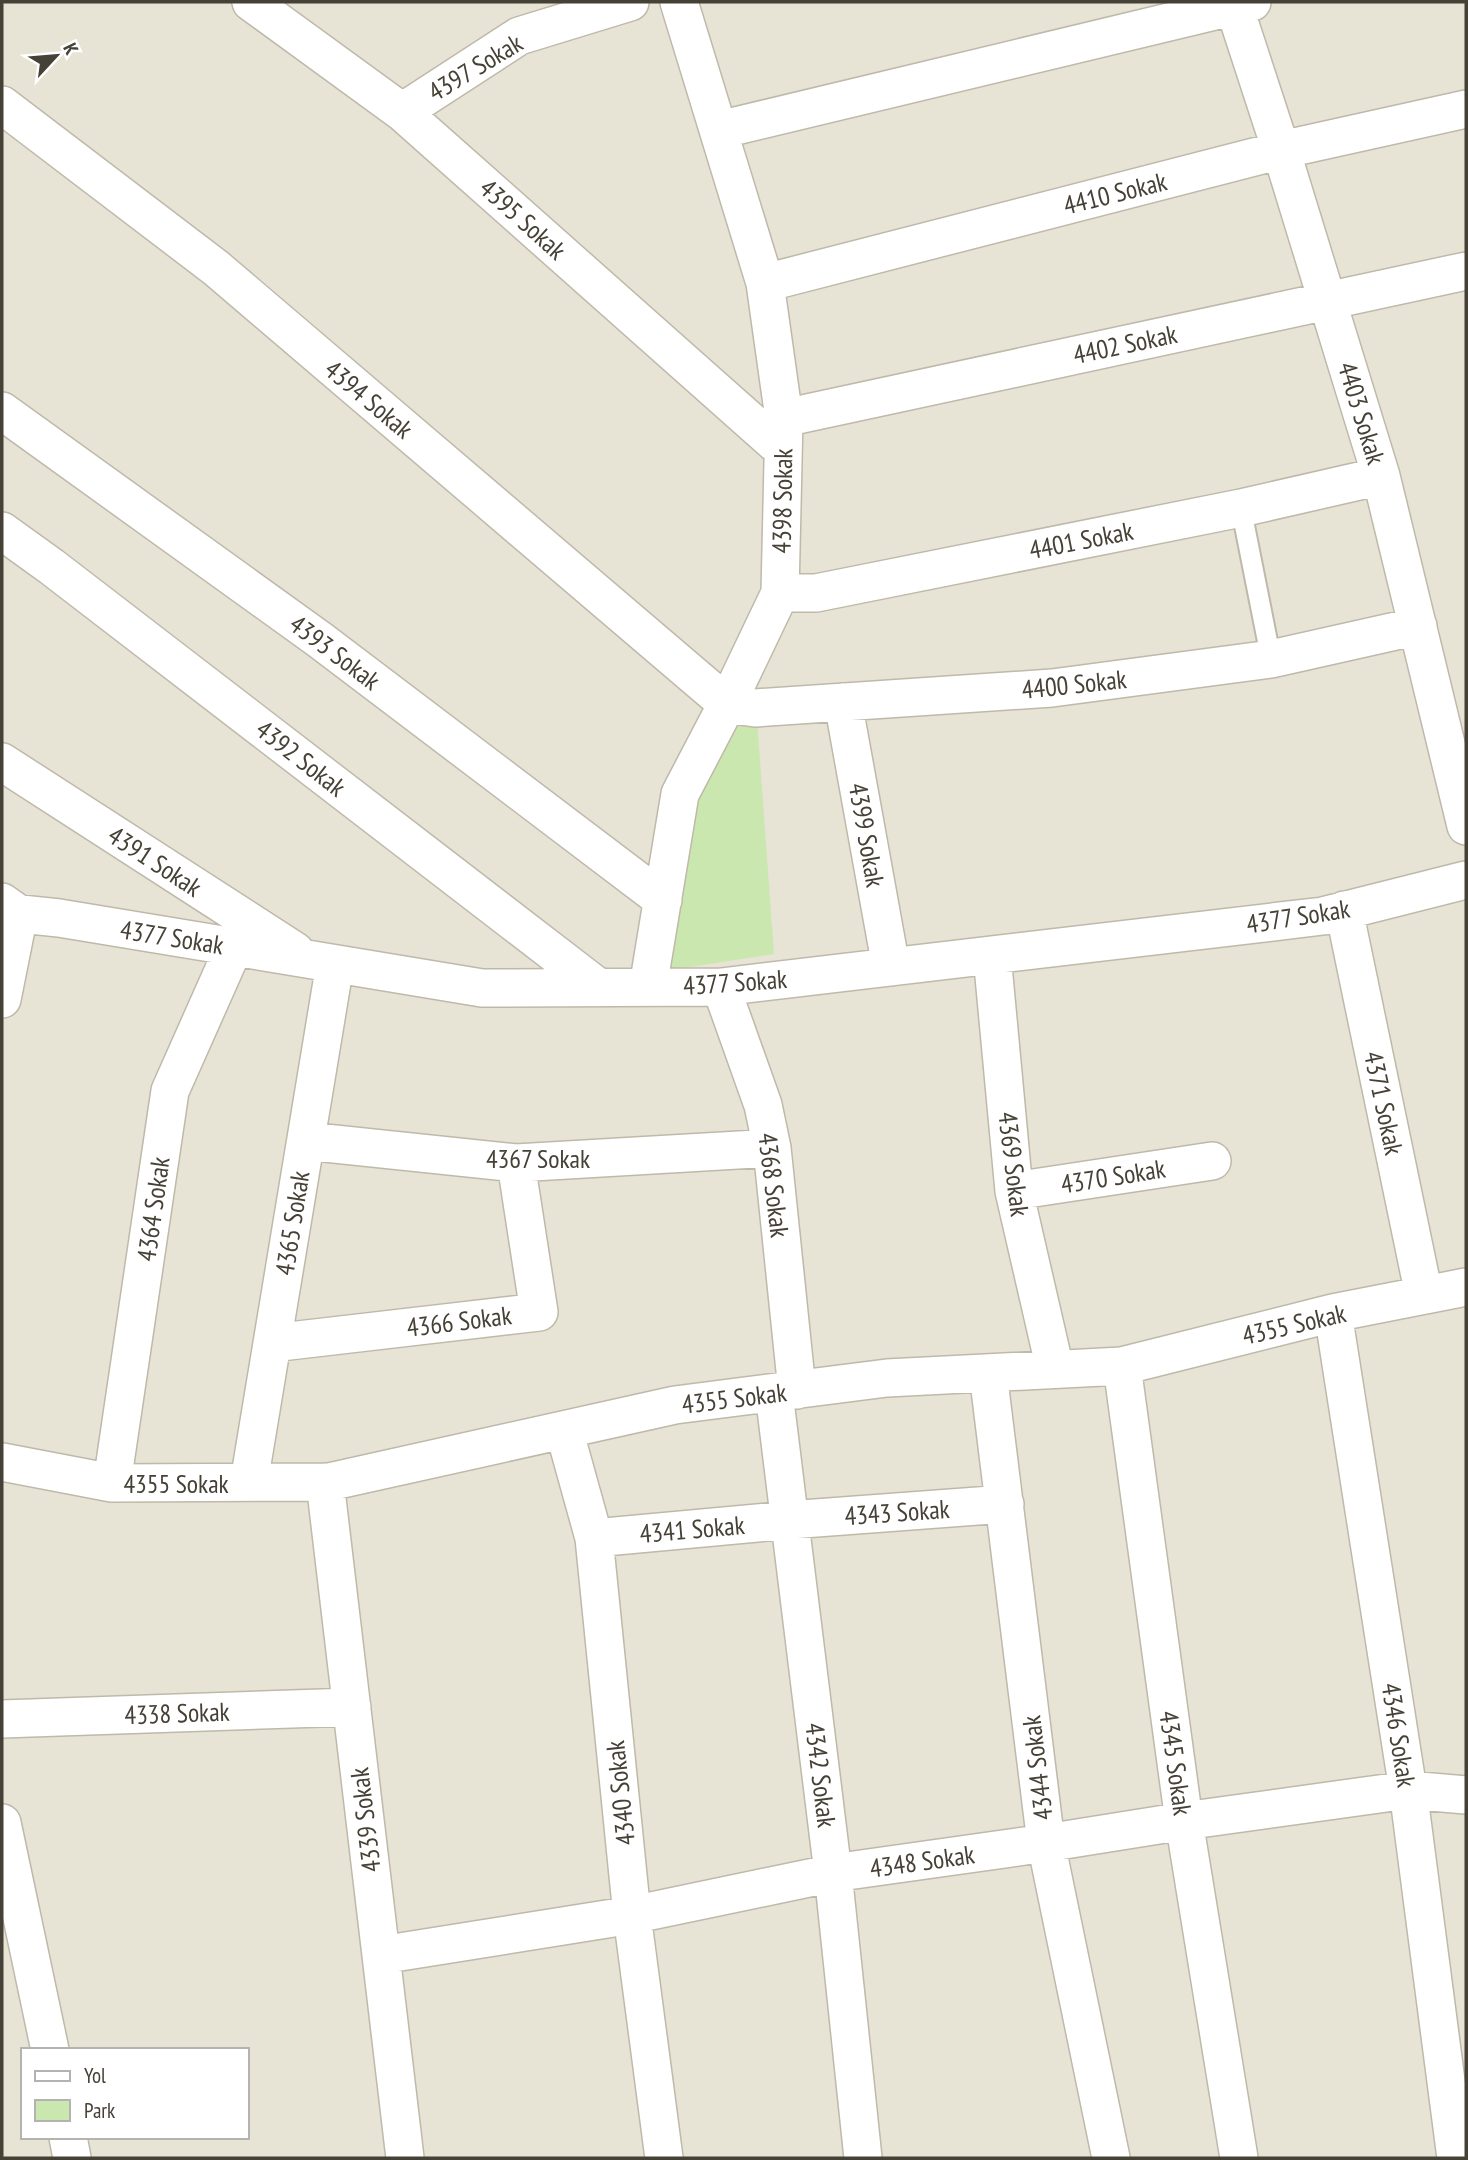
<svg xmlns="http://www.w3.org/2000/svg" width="1468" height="2160" font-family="'PT Sans Narrow',sans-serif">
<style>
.residential{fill:#e7e3d5;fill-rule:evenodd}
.green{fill:#cae7b0}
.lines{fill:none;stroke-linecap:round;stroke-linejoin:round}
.lane-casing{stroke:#bfb9aa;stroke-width:23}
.street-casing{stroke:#bfb9aa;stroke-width:40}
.lane{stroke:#fff;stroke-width:19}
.street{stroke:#fff;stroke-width:37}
.labels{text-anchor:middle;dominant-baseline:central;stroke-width:5;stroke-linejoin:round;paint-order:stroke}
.street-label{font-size:26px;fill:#464136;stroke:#fff}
</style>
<rect width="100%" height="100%" fill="#f3f0e7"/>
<path class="residential" d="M2 2H1466V2158H2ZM23 2050H247V2137H23Z"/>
<path class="green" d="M725 713 757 720 774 954 651 973 680 794Z"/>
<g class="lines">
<g class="lane-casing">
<path id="lane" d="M1241 508 1271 659"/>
</g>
<g class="street-casing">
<path id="street" d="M251 2 402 112 783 450
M1234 6 1281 150 1381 476 1466 826
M2 105 216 268 727 704 755 708 1052 688 1271 659 1418 626
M402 112 519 36 630 2
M719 130 1252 2
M765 283 1281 150 1466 109
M2 411 320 640 663 900
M784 418 1466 271
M2 531 52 567 598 987
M780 593H816L1241 508 1381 476
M843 702 891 967
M2 762 295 951
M2 902 19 914 2 999
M1344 910 1424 1295
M2 912 59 918 482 988 721 987 1323 916 1466 880
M992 955 1014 1191 1055 1369
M648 987 680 794 727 704 780 593 784 418 765 283 679 2
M721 987 763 1105 772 1148 797 1390
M306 1141 516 1163 772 1148
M1014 1191 1212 1161
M1333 1313 1408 1790 1456 2158
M272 1343 539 1312 516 1163
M1122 1366 1184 1821 1239 2158
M988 1373 1046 1843 1111 2158
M774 1393 833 1873 863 2158
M564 1430 594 1538 632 1915 664 2158
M2 1462 112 1483 329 1482 675 1405 887 1378 1122 1366 1333 1313 1466 1287
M249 1482 335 964
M325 1482 405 2158
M112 1483 170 1091 234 947
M594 1538 789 1520 1005 1504
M2 1719 352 1707
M2 1823 50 2050
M381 1955 632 1915 833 1873 1046 1843 1184 1821 1408 1790 1466 1795
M68 2137 72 2158"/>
</g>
<use href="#lane" class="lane"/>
<use href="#street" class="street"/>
</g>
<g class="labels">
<g class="street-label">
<text transform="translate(475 67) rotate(-31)">4397 Sokak</text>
<text transform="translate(1115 193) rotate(-14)">4410 Sokak</text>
<text transform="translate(523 219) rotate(42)">4395 Sokak</text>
<text transform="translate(1125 344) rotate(-12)">4402 Sokak</text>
<text transform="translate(369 399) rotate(40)">4394 Sokak</text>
<text transform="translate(1362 413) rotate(73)">4403 Sokak</text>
<text transform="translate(782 501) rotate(-89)">4398 Sokak</text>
<text transform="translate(1081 540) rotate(-11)">4401 Sokak</text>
<text transform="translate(335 652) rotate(37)">4393 Sokak</text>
<text transform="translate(1074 684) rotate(-6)">4400 Sokak</text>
<text transform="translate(301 758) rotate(38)">4392 Sokak</text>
<text transform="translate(867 835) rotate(80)">4399 Sokak</text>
<text transform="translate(155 861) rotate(33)">4391 Sokak</text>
<text transform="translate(1298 916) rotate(-9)">4377 Sokak</text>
<text transform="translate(172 937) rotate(9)">4377 Sokak</text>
<text transform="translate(735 982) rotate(-4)">4377 Sokak</text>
<text transform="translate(1384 1103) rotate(78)">4371 Sokak</text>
<text x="538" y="1158">4367 Sokak</text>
<text transform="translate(1014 1164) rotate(83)">4369 Sokak</text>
<text transform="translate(1113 1176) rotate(-9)">4370 Sokak</text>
<text transform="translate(774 1185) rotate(83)">4368 Sokak</text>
<text transform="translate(153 1209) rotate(-82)">4364 Sokak</text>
<text transform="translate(292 1223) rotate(-81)">4365 Sokak</text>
<text transform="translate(459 1321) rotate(-7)">4366 Sokak</text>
<text transform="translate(1294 1324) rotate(-13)">4355 Sokak</text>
<text transform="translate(734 1398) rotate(-7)">4355 Sokak</text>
<text x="176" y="1483">4355 Sokak</text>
<text transform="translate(897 1512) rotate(-4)">4343 Sokak</text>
<text transform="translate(692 1529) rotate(-5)">4341 Sokak</text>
<text transform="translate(177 1713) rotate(-2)">4338 Sokak</text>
<text transform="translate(1399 1735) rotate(81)">4346 Sokak</text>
<text transform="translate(1176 1763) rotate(82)">4345 Sokak</text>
<text transform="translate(1037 1768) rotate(-97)">4344 Sokak</text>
<text transform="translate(821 1775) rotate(83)">4342 Sokak</text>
<text transform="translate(620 1793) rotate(-96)">4340 Sokak</text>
<text transform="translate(365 1820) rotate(-97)">4339 Sokak</text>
<text transform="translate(922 1861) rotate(-8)">4348 Sokak</text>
</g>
</g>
<rect width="1468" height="2160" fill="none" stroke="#464136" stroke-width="7"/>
<rect x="21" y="2048" width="228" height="91" fill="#ffffff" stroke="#b5b3af" stroke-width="2"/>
<rect x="35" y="2071" width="35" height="10" fill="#ffffff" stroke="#b5b3af" stroke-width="2"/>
<text x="84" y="2083" font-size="21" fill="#464136">Yol</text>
<rect x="35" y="2100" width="35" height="21" fill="#cae7b0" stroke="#b5b3af" stroke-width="2"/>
<text x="84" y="2118" font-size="21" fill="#464136">Park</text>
<g transform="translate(56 56) rotate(64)" stroke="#ffffff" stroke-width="5" paint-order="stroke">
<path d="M0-5L12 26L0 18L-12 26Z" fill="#464136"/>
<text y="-10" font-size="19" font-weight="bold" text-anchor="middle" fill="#464136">K</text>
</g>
</svg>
